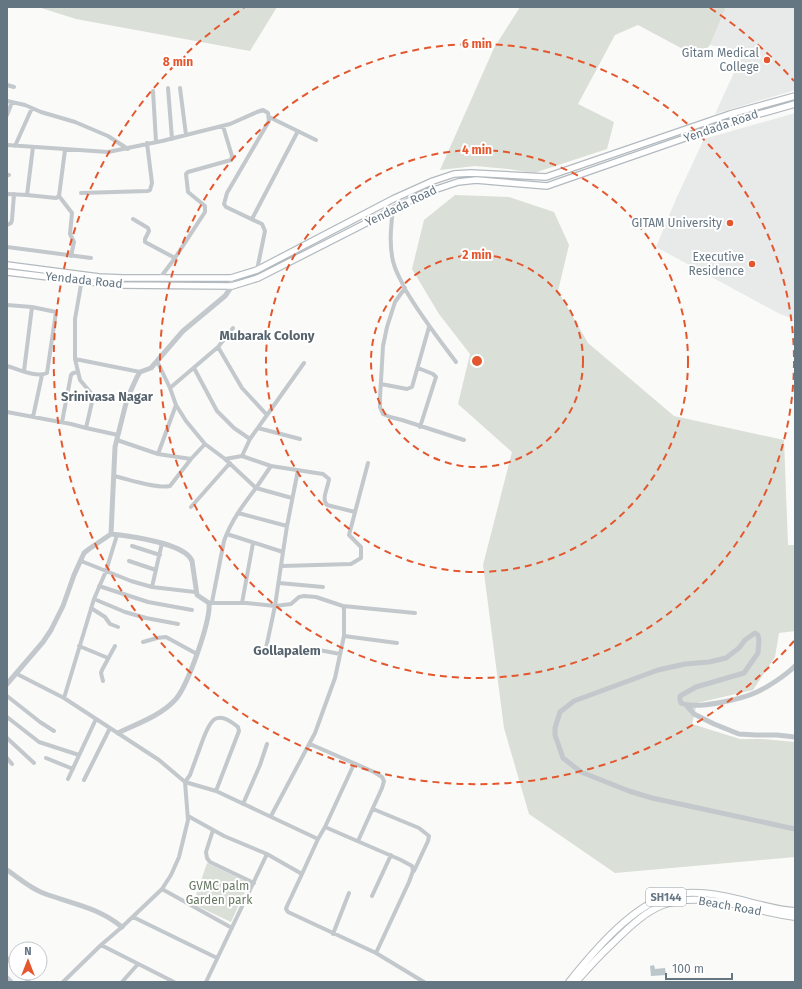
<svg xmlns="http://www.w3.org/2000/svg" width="802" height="989" font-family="'Fira Sans',sans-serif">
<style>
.built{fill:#e8e9e9}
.green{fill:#dadfd7}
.water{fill:#bbc7cb}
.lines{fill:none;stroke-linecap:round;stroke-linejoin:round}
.secondary-casing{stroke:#b3babf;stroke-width:8}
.primary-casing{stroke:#b5babe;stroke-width:8}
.minor{stroke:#c3c8cc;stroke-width:4}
.tertiary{stroke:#c3c8cc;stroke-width:5}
.secondary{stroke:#fff;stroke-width:5.5}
.primary{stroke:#fff;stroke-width:6}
.ring{fill:none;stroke:#e4572e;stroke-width:2;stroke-dasharray:7 5}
.poi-dot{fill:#e4572e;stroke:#fff;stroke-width:1.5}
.labels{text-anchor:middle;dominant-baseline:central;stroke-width:4;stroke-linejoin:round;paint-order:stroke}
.shield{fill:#fff;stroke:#939fa8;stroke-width:1}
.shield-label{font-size:11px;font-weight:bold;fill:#657683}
.poi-label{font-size:12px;fill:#657683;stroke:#fff;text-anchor:end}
.street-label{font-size:12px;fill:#657683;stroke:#fff}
.park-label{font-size:12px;fill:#687a64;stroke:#fff}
.neighbourhood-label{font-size:13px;font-weight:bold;fill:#57646e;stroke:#fff}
.centre{fill:#e4572e;stroke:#fff;stroke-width:2}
.ring-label{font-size:12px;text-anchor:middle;font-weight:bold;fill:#e4572e;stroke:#fff;stroke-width:4;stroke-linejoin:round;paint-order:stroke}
</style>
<rect width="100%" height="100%" fill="#fafaf8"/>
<path class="built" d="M726 7H795V90L715 114 743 53 710 45Z
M795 113V320L778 313 656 247 676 199 704 139Z"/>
<path class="green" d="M38 7H277L250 51 76 19Z
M520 7H726L710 45 702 53 681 48 638 25 615 35 578 104 614 122 607 149 534 173 508 169 475 166 440 170 494 48Z
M455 195 509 197 554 212 569 245 558 291 588 343 674 416 784 440 788 545H795V631L779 633 775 657 753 690 697 703 692 724 740 739H763L795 742V857L615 873 529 814 504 728 483 565 512 452 458 404 470 354 439 314 412 269 424 220Z
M207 863 249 883 231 922 193 904Z"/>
<path class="water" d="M654 965 655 969 665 968 666 975 651 976 650 966Z"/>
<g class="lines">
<g class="secondary-casing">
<path id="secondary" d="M7 265 99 277 122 278H231L257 270 393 199 433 181 454 174 471 173 546 177 730 114 795 96
M7 272 82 281 121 285 232 286 258 278 425 193 458 182 476 180 547 186 731 122 795 104"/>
</g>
<g class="primary-casing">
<path id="primary" d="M569 982C593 952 634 903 672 895 689 891 707 893 723 896 746 900 773 910 795 911
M576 982C588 968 600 955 614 942 651 905 670 894 723 902 747 906 770 914 795 917"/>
</g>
<path class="minor" d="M7 85 14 87
M168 88 172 139
M180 88 186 135
M153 91 156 142
M7 101 25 105 41 112 75 122 108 136 128 149
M7 115 12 102
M269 117 316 140
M7 145 108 152 162 141 230 124 257 112 263 110 268 113 269 121 227 193 224 204 226 207 262 224 265 231 257 270
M15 146 32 108
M7 175H9
M81 193 148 191 150 190 152 183 147 143
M7 194 27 195 33 147
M27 195 56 198 59 196 65 150
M59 196 72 213 70 234 74 242 71 256
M393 209C391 226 389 244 393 261 395 271 401 280 405 289 420 315 438 338 456 362
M133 219 148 228 149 231 145 239V242L175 258 205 212V206L188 192 186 174 188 172 231 160 232 156 223 126
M252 219 298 131
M7 225 11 223 12 220 14 194
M7 247 91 258
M160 278 175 258
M82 279 75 319V359L80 380 91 393 92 402 86 428 118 435
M405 288 395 302 387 327 383 346 380 398V407L383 414 390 417 402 420 464 440
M7 305 32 307 56 312 47 373C36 378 18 369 7 366
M218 347 233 328
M75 359 140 372
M157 361 170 388 176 405 186 421 205 444
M194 368 217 411 234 428 250 439
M418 368 433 374 436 377 420 427
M24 371 32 307
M381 384 407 389 412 387 429 327
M170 388 218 347 242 388 267 415 250 439 242 456
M7 412 71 424 86 428
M267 415 304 363
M33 417 42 375
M62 422 71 375 73 373 78 372
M258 428 300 439
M117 440 158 454 191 459
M158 454 176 405
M225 459 256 488 271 466
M114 476C128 479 156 489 170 486L191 459 205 444 225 459 242 456 271 466 323 474 329 479C328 488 321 499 327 505L355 512
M191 507 230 463
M238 513 287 526 283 552
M287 526 298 470
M227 534 283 552 275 606 265 653
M132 546 160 555
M81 561 131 581 152 587 195 592
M129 561 156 570
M282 566 351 564 361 558V547L349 535 368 463
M279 583 323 587
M99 586 148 602 192 610
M152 587 162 543
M94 599 125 612 146 618 178 624
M212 602 224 541C231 521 243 505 256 488L292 498
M209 603H247L275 606 291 604 299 597 304 596 316 597 343 606 344 609V636L335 678 315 733 271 816
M242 603 253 543
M343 606 415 613
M91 608 105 617 110 624 118 627
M344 636 397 643
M143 642 157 638 166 637 197 654
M79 646 108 658
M283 650 302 655 319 650 340 654
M17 674 64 698 159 760 185 782 188 820 179 857 171 875 162 889 122 927 101 945 63 982
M103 681 101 673 102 670 115 646
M7 696 40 722 54 731
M64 698 94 599 106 571 117 535
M7 717 39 742 79 755
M7 738 34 763
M310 744 374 772 382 777 384 781 382 788 358 841
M7 758 12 764
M46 758 73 769
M68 779 96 719
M84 780 110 728
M216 791 239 731 238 727C216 708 210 720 202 742 198 753 194 764 190 775L185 782 216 791 318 839 302 874
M243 804 260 765 267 744
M373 809 419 828 429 836 428 841 414 871
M188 816 224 836 267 854
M325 827 401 860 412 866 413 871 409 882 376 953
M213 830 206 852 207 858 210 862 254 883
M318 839 325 827 354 764
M162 889 232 928
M372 896 391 855
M133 917 217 958
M333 934 349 893
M101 945 174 982
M7 958 16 968
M21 973 29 982
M122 982 138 964
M206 982 267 854 302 874 287 906 286 909 288 912 376 953 424 982"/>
<path class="tertiary" d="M111 534 115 447 127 399 137 377 140 372 151 368 183 331 225 296 232 286 231 278
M795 666C786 675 768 687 757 692 742 699 696 710 681 703L680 700V696L696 687 744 673 758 653 759 640 758 635 755 633 745 640 739 648 726 658 709 662 685 664 658 670 574 701 560 712 555 728V735L563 758 581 772 629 791 652 798 795 829
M7 684 43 642 51 630 63 606 74 575 84 553 89 549 111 534C129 536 185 543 192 561L197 595 209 603C211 620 187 689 174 701 160 716 136 724 118 733
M687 706 694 714 714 724 739 734 756 735H777L795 737
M7 870C19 878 30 888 43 893 72 904 98 907 122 927
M7 978 11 982"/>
<use href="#secondary" class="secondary"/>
<use href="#primary" class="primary"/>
</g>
<g class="ring">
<circle cx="477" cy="361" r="106"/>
<circle cx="477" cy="361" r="211"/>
<circle cx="477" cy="361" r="317"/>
<path d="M794 641A423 423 0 1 1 244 8M710 8A423 423 0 0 1 794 81"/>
</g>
<g class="poi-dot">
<circle cx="767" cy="60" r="4"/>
<circle cx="730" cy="223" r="4"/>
<circle cx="752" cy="264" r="4"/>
</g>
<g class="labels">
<rect class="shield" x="646" y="888" width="40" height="18" rx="3"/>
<g class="shield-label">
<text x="666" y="897">SH144</text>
</g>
<g class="poi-label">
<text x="759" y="53">Gitam Medical<tspan x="759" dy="14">College</tspan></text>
<text x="722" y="223">GITAM University</text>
<text x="744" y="257">Executive<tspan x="744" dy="14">Residence</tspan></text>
</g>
<g class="street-label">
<text transform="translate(721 126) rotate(-19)">Yendada Road</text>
<text transform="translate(401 206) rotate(-26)">Yendada Road</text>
<text transform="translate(84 280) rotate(6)">Yendada Road</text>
<text transform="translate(730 906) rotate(10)">Beach Road</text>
</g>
<g class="park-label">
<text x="219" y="886">GVMC palm<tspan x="219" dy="14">Garden park</tspan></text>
</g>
<g class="neighbourhood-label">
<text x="267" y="335">Mubarak Colony</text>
<text x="107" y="396">Srinivasa Nagar</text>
<text x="287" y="650">Gollapalem</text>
</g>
</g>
<circle cx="477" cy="361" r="6" class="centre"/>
<g class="ring-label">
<text x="477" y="48">6 min</text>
<text x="178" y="66">8 min</text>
<text x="477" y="154">4 min</text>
<text x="477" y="259">2 min</text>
</g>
<rect width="802" height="989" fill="none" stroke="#657683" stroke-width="16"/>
<g transform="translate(28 961)"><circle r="19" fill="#ffffff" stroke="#c1c8cd"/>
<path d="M0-3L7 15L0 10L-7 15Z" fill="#e4572e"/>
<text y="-6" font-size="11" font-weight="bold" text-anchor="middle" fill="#657683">N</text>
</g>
<path d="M666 973v6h66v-6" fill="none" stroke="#657683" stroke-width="2"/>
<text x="672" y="973" font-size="12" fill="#657683" stroke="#ffffff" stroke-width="3" paint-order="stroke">100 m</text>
</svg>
